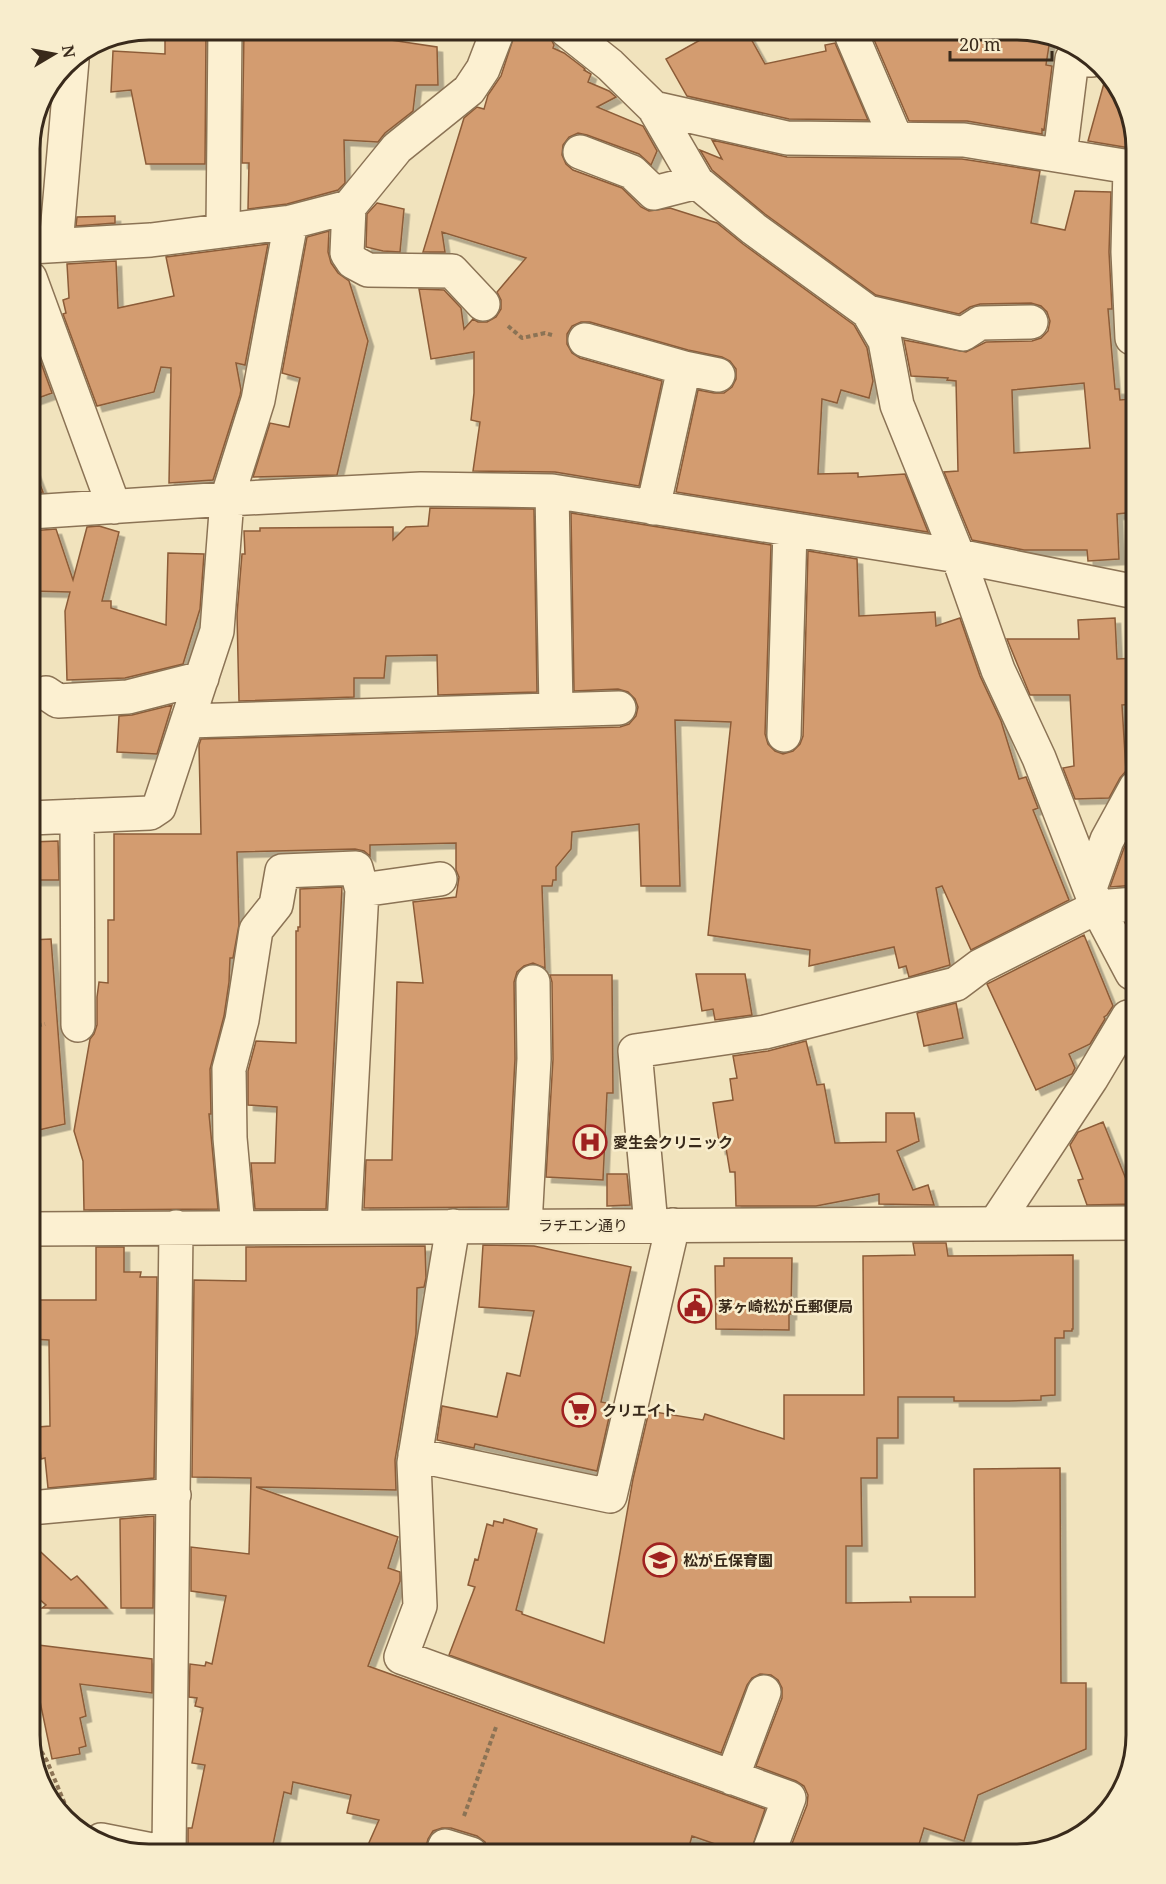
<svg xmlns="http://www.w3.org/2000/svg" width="1166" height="1884" font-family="'Noto Serif','Noto Sans JP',serif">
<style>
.building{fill:#d39c6f;stroke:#8c5c38;stroke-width:1.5;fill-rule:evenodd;filter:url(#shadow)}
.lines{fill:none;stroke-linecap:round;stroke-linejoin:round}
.minor-casing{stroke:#8b7355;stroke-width:36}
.path{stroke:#8b7355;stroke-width:4;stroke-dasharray:4.5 3;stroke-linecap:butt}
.minor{stroke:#fcf0d1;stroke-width:33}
.labels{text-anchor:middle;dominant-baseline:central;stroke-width:5;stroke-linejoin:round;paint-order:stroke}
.poi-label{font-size:15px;font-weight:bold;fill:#392a1b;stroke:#f8edcd;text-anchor:start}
.street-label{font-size:15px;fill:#392a1b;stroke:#f8edcd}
.rim{fill:none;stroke:#392a1b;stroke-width:3}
</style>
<defs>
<filter id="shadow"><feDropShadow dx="5.5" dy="5.5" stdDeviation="0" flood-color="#0004"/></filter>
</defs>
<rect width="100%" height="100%" fill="#f1e3bd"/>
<path class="building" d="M169 30H206L205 164H146L131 90 111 92 113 51 165 54V39H169Z
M244 30H301L364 38V36L437 47 438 85H416L413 111 385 133 378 142 344 140 345 183 338 190 287 204 248 209 249 163H242Z
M516 30H544L548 33 554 45 553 48 564 53 585 69 584 70 591 74 588 82 609 91 616 97 597 107 643 126 657 151 651 165 639 154 587 135 578 133 569 137 563 145 562 155 566 164 573 170 622 188 641 207 649 211 670 208 717 223 743 244 854 325 867 348 873 381 869 398 841 390 837 403 822 399 818 474 858 473V477L905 474 928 532 676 492 698 390 714 393H724L732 387 736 379V369L730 361 722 357 688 350 590 322H581L572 326 567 334V344L572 353 580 358 662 381 639 486 555 472 473 471 480 422 471 420 474 393V352L431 359 419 289 444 290 461 308 464 329 473 319 478 322H487L496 317 501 309V300L497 292 526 258 442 232 445 252H423L464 118 477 107 484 109 488 95 501 76Z
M718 30H746L765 64 826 51 825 45 835 43 868 120 789 119 687 96 666 59Z
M889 30H1025L1050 39 1046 65 1052 66 1044 130 1042 129V134L967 121H909L872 35Z
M1106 76 1124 96 1136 149 1088 141Z
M712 140 787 157 962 159 1040 171 1031 223 1065 230 1075 191 1111 192 1109 252 1112 309H1108L1115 389H1119L1120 400 1130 399 1134 448H1136V512L1117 514 1119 559 1088 561 1087 550H1024L972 540 944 472 958 471 956 381 947 380 948 378 911 376 904 340 966 352 986 342 1032 341 1041 338 1048 331 1050 321 1047 312 1041 306 1031 303 980 304 970 307 959 314 876 295 765 214 712 170 700 150 722 159ZM1084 383 1090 448 1014 453 1012 390Z
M377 203 404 209 400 252 383 251 366 247 367 214Z
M115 216V223L76 226 77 217Z
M329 231 328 252 331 263 338 273 349 281 368 341 337 475 253 477 270 423 289 427 300 378 282 373 307 237Z
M268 244 245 365 236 363 241 390 240 395 213 480 169 483 171 368 161 367 154 392 97 406 63 314 66 313 63 300 69 298 67 264 116 261 118 308 174 296 166 257Z
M30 333 52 393 30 401Z
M30 469H34L43 492 30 493Z
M430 508 534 509 537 692 438 695 437 655 386 656 384 678H354V697L239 701 237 614 242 554H245L244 531H260V528L393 527V540L406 527 428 526Z
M571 513 771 545 765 734 768 744 775 751 783 754 793 751 800 744 803 736 808 551 857 559 859 616 935 612 936 626 960 618 980 676 1001 721 1019 779 1026 777 1038 808 1033 810 1069 900 971 950 942 886 936 888 950 965 909 977 906 966 899 968 894 947 809 966 810 950 708 935 731 722 675 720 680 886H641L639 824 572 832 571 849 556 867V880H553L552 886H542L545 968 533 963 524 966 517 972 514 982 515 1059 507 1207 364 1208 366 1160H392L397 982 423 983 413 902 456 897 459 877 456 870V843L370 845V856L364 851 355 849 237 852 239 925 233 958H230L229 982 224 1016 210 1069 211 1114H209L218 1209 84 1210 83 1161 74 1131 90 1039 94 1034 97 1025V997L99 982 108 983V920H114V834H201L199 745 201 739 620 727 629 724 636 716 638 707 635 699 628 692 618 689 574 691Z
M99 526 119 532 102 601H111V608L166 625 168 553 204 554 200 609 183 664 125 678 67 680 65 611 70 592 30 591V531L56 529 73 580 87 527Z
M1115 618 1117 659 1136 658V704L1122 705 1126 771 1120 778 1109 798 1075 799 1063 768 1074 766 1070 695H1030L1007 639H1079L1078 620Z
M172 705 157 754 117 752 119 716 132 715Z
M1136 826V885L1110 887 1124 848Z
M58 841 59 880H30V842Z
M342 887 326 1209H255L251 1163H275L277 1107 248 1105V1071L256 1041 296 1043V931H298V927H300V889Z
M1084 935 1113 1006 1107 1015 1104 1017 1105 1019 1090 1044 1069 1054 1075 1068 1072 1074 1036 1090 987 984Z
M51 939 65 1124 30 1132V940Z
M696 974H745L752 1015 715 1020 713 1009 702 1011Z
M550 975H612L613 1093H607L603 1180 546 1177 553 1059 552 982Z
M956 1003 963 1038 924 1046 917 1013Z
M806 1041 817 1085 824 1084 835 1143 886 1142V1113H914L919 1141 897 1151 913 1190 928 1185 934 1205 879 1204V1194L816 1206H736L735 1172H730L726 1148 720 1149 713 1103 733 1100 730 1079 737 1078 733 1056 768 1051Z
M1103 1122 1136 1204 1087 1205 1078 1180 1083 1179 1070 1145 1078 1132Z
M607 1174H627L630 1205 607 1206Z
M913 1243H946L948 1256 1073 1255V1329H1072V1331H1064V1338H1055V1395L1041 1396V1400L1009 1401H954V1397H898V1438H877V1478H861L862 1546H846V1603L911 1602 910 1597H975L974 1469 1060 1468 1061 1683H1086V1749L978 1795 964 1841 924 1828 916 1854H788L807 1805 808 1795 804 1786 796 1781 756 1766 782 1698V1688L778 1680 771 1675 760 1674 752 1678 747 1685 721 1753 449 1655 475 1587 468 1585 475 1559 478 1560 487 1524 493 1526 494 1521 503 1523 504 1519 537 1529 516 1610 522 1612V1614L604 1643 633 1479 649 1411 703 1420 705 1414 784 1439V1395H864L863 1256 915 1255Z
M483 1245 534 1246 631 1267 601 1402 612 1404 597 1471 475 1444 474 1448 437 1440 442 1406 497 1417 507 1373 520 1376 534 1311 479 1307Z
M425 1246 426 1278 424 1287 417 1288 416 1334 395 1460 396 1490 256 1487 398 1537 388 1568 400 1572V1581L368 1666 765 1809 750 1854H744L692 1836 687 1854H489L485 1842 477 1836 451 1828H442L433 1831 428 1839 424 1854H364L379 1820 347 1813 351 1795 293 1782 291 1794 284 1792 271 1854H190L188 1845V1828H192L205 1765 192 1763 203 1708 195 1706 197 1698 189 1697 190 1664 205 1666 206 1662 212 1664 226 1596 191 1591V1547L249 1554 251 1478 192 1477 194 1280 246 1281V1247Z
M96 1247H124V1272H141L140 1277H157L154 1478 48 1488 45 1458 41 1459 38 1427 50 1426 49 1340 30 1339V1300H96Z
M724 1258H792L791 1314H789V1330L716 1329 715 1266H724Z
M154 1516 153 1608H121L120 1519Z
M30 1542 71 1580 77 1576 107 1608H42L46 1605 30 1591Z
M30 1644 152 1659V1693L80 1684 86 1716 80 1718 86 1746 79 1748 80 1754 52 1759 36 1682 30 1675Z"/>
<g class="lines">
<g class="minor-casing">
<path id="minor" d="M566 30 610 65 654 108 787 138 964 140 1136 168
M854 30 852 36 896 139
M654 108 697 182 754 229 868 312 885 341 897 405 958 556 998 670 1039 758 1097 907 1132 973 1136 974
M580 152 632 172 654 193 697 182
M1060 155 1072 59 1092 60
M1130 167 1128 252 1132 338
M349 207 347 253 353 262 368 270 452 271 483 304
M223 230 225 30
M56 245 72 60
M30 247 151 240 291 222 349 207 397 148 469 90 483 69 498 30
M30 278 114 507
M868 312 963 334 980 323 1031 322
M585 340 684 368 718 375
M552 491 556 709
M653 508 684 368
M30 512 227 499 421 489 552 491 958 556 1136 592
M46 693 58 701 128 697 202 678
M188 721 619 708
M784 735 790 530
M77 816 78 1025
M30 818 150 813 159 807 217 631 227 499 258 400 291 222
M1090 888 1107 840 1136 787
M362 890 440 879
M995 1224 1091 1079 1128 1017
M525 1225 534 1059 533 982
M651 1225 635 1051 765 1032 956 984 980 966 1097 907 1136 904
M453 1226 414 1463 420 1606 401 1657 789 1798 768 1854
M238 1227 230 1138 229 1069 242 1020 256 930 276 905 282 871 356 868 362 890 344 1226
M30 1229 1136 1223
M415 1455 610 1496 673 1225
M30 1508 174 1495
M732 1778 764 1692
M101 1840 172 1854
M169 1852 176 1227
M442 1854 445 1846 471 1854"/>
</g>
<path class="path" d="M508 326 522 338 545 333 552 335
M30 1027 45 1024
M30 1732 47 1761 72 1821
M464 1816 496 1727"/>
<use href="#minor" class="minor"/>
</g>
<defs>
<g id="hospital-ring" transform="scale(1.725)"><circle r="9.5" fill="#f8edcd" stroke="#9f2220" stroke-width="1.5"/><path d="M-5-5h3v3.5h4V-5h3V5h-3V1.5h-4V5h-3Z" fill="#9f2220"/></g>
<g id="civic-ring" transform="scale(1.725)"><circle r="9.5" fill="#f8edcd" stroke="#9f2220" stroke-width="1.5"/><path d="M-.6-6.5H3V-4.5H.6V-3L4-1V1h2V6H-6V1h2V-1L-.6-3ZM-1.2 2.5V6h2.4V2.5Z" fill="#9f2220"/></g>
<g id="supermarket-ring" transform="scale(1.725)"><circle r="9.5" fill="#f8edcd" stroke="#9f2220" stroke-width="1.5"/><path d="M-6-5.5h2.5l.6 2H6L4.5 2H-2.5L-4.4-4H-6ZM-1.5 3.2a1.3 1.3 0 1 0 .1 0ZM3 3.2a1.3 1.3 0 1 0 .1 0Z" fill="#9f2220"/></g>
<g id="school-ring" transform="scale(1.725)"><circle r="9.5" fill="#f8edcd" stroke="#9f2220" stroke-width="1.5"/><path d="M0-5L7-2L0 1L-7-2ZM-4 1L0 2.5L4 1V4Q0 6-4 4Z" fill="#9f2220"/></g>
</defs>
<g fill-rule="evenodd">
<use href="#hospital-ring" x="590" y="1142"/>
<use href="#civic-ring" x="695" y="1306"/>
<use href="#supermarket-ring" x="579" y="1410"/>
<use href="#school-ring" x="660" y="1560"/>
</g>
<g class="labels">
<g class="poi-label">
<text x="613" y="1142">愛生会クリニック</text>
<text x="718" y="1306">茅ヶ崎松が丘郵便局</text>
<text x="602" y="1410">クリエイト</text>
<text x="683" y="1560">松が丘保育園</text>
</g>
<g class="street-label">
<text x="583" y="1225">ラチエン通り</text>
</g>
</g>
<path d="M0 0H1166V1884H0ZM149 40H1017A109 109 0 0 1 1126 149V1735A109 109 0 0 1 1017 1844H149A109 109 0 0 1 40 1735V149A109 109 0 0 1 149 40Z" fill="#f8edcd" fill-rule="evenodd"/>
<path class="rim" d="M149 40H1017A109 109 0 0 1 1126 149V1735A109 109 0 0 1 1017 1844H149A109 109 0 0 1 40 1735V149A109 109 0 0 1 149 40Z"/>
<g transform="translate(54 54) rotate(80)" stroke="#f8edcd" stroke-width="4.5" paint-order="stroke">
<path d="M0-4.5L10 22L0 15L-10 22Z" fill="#392a1b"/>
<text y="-9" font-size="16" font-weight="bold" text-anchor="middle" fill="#392a1b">N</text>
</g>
<path d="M950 51v9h102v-9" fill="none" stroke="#392a1b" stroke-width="3"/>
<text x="959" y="51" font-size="18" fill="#392a1b" stroke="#f8edcd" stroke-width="4.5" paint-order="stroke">20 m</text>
</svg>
